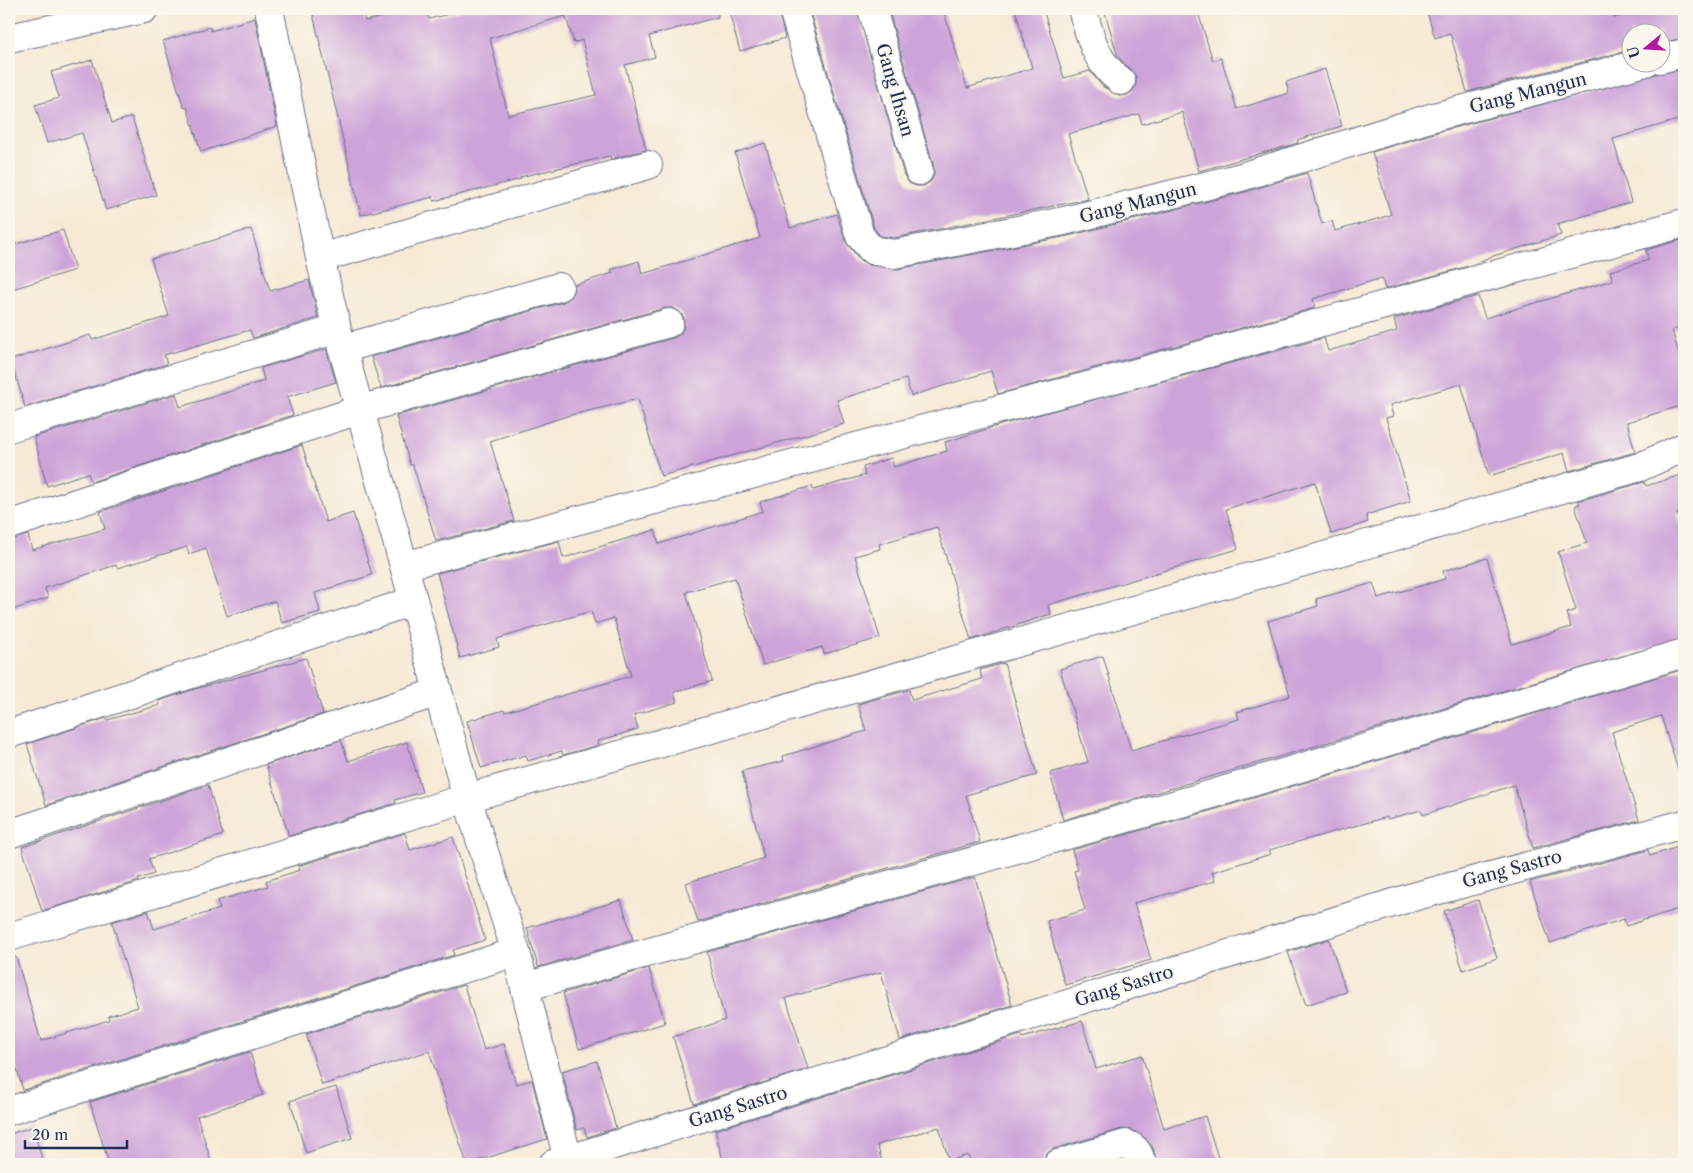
<svg xmlns="http://www.w3.org/2000/svg" width="1693" height="1173" font-family="'Libre Caslon Text',serif">
<style>
.building{fill:#cda4d9;fill-rule:evenodd}
.lines{fill:none;stroke-linecap:round;stroke-linejoin:round}
.minor-casing{stroke:#687088;stroke-width:30}
.minor{stroke:#fff;stroke-width:28}
.labels{text-anchor:middle;dominant-baseline:central;stroke-width:4;stroke-linejoin:round;paint-order:stroke}
.street-label{font-size:18px;fill:#1b2f5e;stroke:#fbf7ec}
</style>
<rect width="100%" height="100%" fill="#fbf7ec"/>
<filter id="ink" filterUnits="userSpaceOnUse"><feTurbulence type="fractalNoise" baseFrequency=".02" numOctaves="2"/><feDisplacementMap in="SourceGraphic" scale="10" xChannelSelector="R" yChannelSelector="G"/><feConvolveMatrix kernelMatrix="1 2 1 2 8 2 1 2 1" color-interpolation-filters="sRGB"/></filter>
<filter id="wash" filterUnits="userSpaceOnUse"><feTurbulence type="fractalNoise" baseFrequency=".0096" numOctaves="4" result="noise"/><feDisplacementMap in="SourceGraphic" scale="20" xChannelSelector="R" yChannelSelector="G"/><feGaussianBlur stdDeviation="1.12" result="paint"/><feColorMatrix in="noise" values="0 0 0 0 0 0 0 0 0 0 0 0 0 0 0 0 0 1.4 0 .05"/><feComposite in="paint" operator="in"/></filter>
<g filter="url(#wash)">
<rect width="100%" height="100%" fill="#f7e9d5"/>
<g id="blocks">
<path class="building" d="M334 9H362L365 21 418 9H427L429 19 469 9H717L718 17 649 36 655 57 625 65 646 150 611 159 610 156 520 177 521 179 434 201 433 197 361 215 313 14ZM564 11 574 43 582 40 596 95 508 115 490 38 565 16Z
M728 9H778L785 38 740 51Z
M809 9H857L904 175 909 183 916 186H924L931 181 934 175V167L888 9H943L967 88 1032 68 1015 9H1043L1064 78 1090 71 1102 86 1119 96 1127 95 1133 91 1136 84V76L1118 57 1104 9H1197L1213 61 1221 58 1237 109 1289 93 1286 82 1325 69 1342 126 1297 140 1298 143 1199 171 1182 112 1142 124 1139 114 1068 134 1088 199 894 238 880 236 874 228Z
M1426 9H1611L1614 18 1644 9H1684V38L1660 43V32H1630V50L1467 92 1450 33 1435 38Z
M255 18 277 126 201 152 187 107 184 108 163 41 210 27 211 31Z
M92 60 112 123 132 117 156 195 106 210 82 133 47 143 35 105 59 98 51 72Z
M1684 69V118L1613 139 1631 202 1557 224 1561 235 1490 257 1469 266 1385 289 1382 278 1313 299 1315 308 998 394 991 371 911 396 906 379 837 400 844 424 661 476 638 399 567 416 490 441 514 521 436 541 413 465H410L396 416 673 338 680 334 684 327V318L680 312 673 308H665L381 388 371 357 563 302 571 297 574 285 613 273 611 270 639 261 642 274 760 238 735 153 765 143 790 228 837 214 845 241 860 260 869 265 897 269 1068 236 1245 192 1307 173 1322 224 1332 221 1335 231 1391 215 1372 152 1434 133 1656 74Z
M251 229 270 291 309 280 318 318 253 338 250 330 164 355 167 364 25 407 11 360 90 335 92 340 169 316 151 259Z
M63 230 75 270 9 290V246Z
M1684 239V327L1672 330 1684 372V405L1627 422 1635 452 1569 471 1564 453 1489 476 1461 384 1390 405 1393 416 1386 418 1411 501 1366 515 1368 522 1331 534 1315 482 1226 509 1238 549 1048 605 1051 614 971 640 937 527 879 544 880 549 855 556 880 638 824 654 822 647 763 665 735 578 686 592 712 681 674 692 677 702 634 715 638 729 598 741 599 745 563 755 562 751 528 761 526 755 481 768 467 721 504 710 505 712 631 676 614 618 595 624 591 611 497 639 499 647 460 658 437 573 559 541 563 558 655 530 659 544 763 511 760 502 812 486 813 490 865 475 863 467 891 458 894 467 947 451 945 442 1007 423 1324 338 1328 351 1397 331 1394 319 1478 296 1485 318 1613 280 1610 271 1649 260 1646 250Z
M326 349 336 382 287 397 293 415 91 482 88 473 47 486 34 437 176 394 180 407 264 381 261 368Z
M302 445 326 522 353 513 372 575 315 593 320 612 282 623 275 601 227 616 206 548 189 554 187 547 117 568 116 565 45 588 48 598 9 611V540L28 535 32 550 105 529 100 512Z
M1684 474V510L1677 513 1684 536V638L1063 820 1050 773 1088 762 1060 669 1103 656 1131 750 1239 719 1237 712 1290 696 1268 621 1318 606 1316 599 1373 583 1378 598 1445 579 1443 571 1487 558 1512 644 1571 627 1567 613 1576 610 1558 552 1587 543 1575 506 1580 504 1578 501 1644 482 1646 486Z
M306 658 323 714 46 805 27 744 106 718 107 720 160 705 159 701 195 689Z
M1004 663 1037 775 966 795 980 842 698 922 686 883 764 858 742 771 784 761 783 756 866 731 858 704 909 690 912 700 982 679 980 670Z
M1684 669V769L1678 770 1661 716 1612 732 1639 820 1533 848 1514 785 1423 815 1421 810 1388 819 1387 817 1269 850 1271 854 1212 872 1215 881 1134 903 1151 960 1065 985 1047 921 1085 910 1074 871 1078 870 1072 850 1213 810Z
M341 740 348 761 407 742 422 792 395 800 396 803 289 836 266 765Z
M208 785 223 835 149 859 154 874 138 879 139 881 42 911 22 847Z
M405 833 410 850 453 837 485 940 453 950 454 955 23 1090 9 1043V958L16 957 41 1041 109 1020 108 1016 138 1007 112 922 148 911 154 929 220 909 217 901 268 886 266 881 300 870 298 866Z
M1684 845V907L1626 926 1624 919 1550 943 1530 882 1648 850 1650 856Z
M975 877 1012 1005 900 1040 881 972 786 998 808 1069 694 1104 673 1037 725 1020 707 952Z
M621 900 633 940 538 967 527 928Z
M1478 900 1497 958 1463 970 1444 911Z
M1329 939 1346 992 1306 1005 1288 952Z
M649 968 665 1023 579 1049 563 993Z
M464 985 484 1050 504 1044 516 1084 532 1080 547 1139 467 1164 429 1051 322 1085 306 1034Z
M1082 1021 1096 1069 1142 1055 1164 1129 1205 1116 1220 1164H1157L1153 1148 1145 1138 1132 1130 1122 1129 1053 1149 1046 1154 1043 1164H971L968 1155 949 1161 939 1127 877 1145 883 1164H724L715 1130 1021 1035 1022 1038Z
M250 1052 263 1095 197 1116 212 1164H109L90 1102Z
M597 1061 616 1128 587 1137 584 1128 577 1130 562 1071Z
M336 1087 352 1138 306 1153 290 1101Z
M32 1127 44 1164H9V1134Z"/>
</g>
</g>
<g filter="url(#ink)">
<use href="#blocks" fill-opacity="0" stroke="#687088" stroke-width="1"/>
<g class="lines">
<g class="minor-casing">
<path id="minor" d="M269 9 320 258 337 329 404 566 467 798 516 952 569 1164
M793 9 860 236 872 250 894 254 1064 221 1241 177 1430 118 1646 62
M872 9 919 171
M1082 9C1091 38 1095 62 1121 81
M9 38 144 9
M1660 59 1684 53
M320 258 648 165
M342 349 559 287
M9 428 337 329
M9 525 359 410 669 323
M404 566 1103 382 1684 223
M9 734 413 601
M9 834 438 692
M9 937 467 798 1640 467 1684 447
M525 987 1209 795 1684 653
M9 1111 516 952
M553 1164 1409 898 1684 824
M1058 1164 1126 1144C1137 1148 1139 1154 1142 1164"/>
</g>
<use href="#minor" class="minor"/>
</g>
</g>
<g class="labels">
<g class="street-label">
<text transform="translate(895 90) rotate(74)">Gang Ihsan</text>
<text transform="translate(1528 93) rotate(-14)">Gang Mangun</text>
<text transform="translate(1138 203) rotate(-14)">Gang Mangun</text>
<text transform="translate(1512 869) rotate(-15)">Gang Sastro</text>
<text transform="translate(1124 986) rotate(-17)">Gang Sastro</text>
<text transform="translate(738 1107) rotate(-17)">Gang Sastro</text>
</g>
</g>
<rect width="1693" height="1173" fill="none" stroke="#fbf7ec" stroke-width="30"/>
<g transform="translate(1646 48) rotate(252)"><circle r="24" fill="#fbf7ec" stroke="#a1a7b3"/>
<path d="M0-4L9 19L0 12L-9 19Z" fill="#b5179e"/>
<text y="-8" font-size="14" font-weight="bold" text-anchor="middle" fill="#1b2f5e">U</text>
</g>
<path d="M25 1140v8h102v-8" fill="none" stroke="#1b2f5e" stroke-width="2.5"/>
<text x="32" y="1140" font-size="15" fill="#1b2f5e" stroke="#fbf7ec" stroke-width="4" paint-order="stroke">20 m</text>
</svg>
